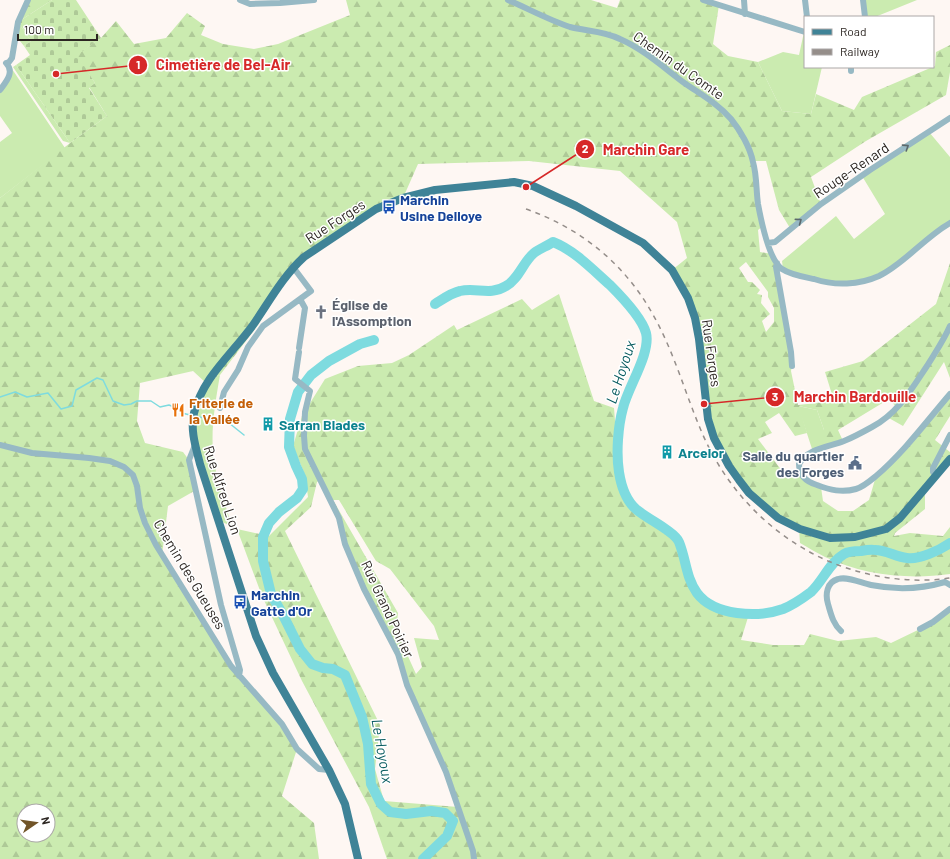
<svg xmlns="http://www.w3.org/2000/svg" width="950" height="859" font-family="Barlow,sans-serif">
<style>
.grass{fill:#cbebb0}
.forest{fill:url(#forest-firs);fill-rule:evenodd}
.cemetery{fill:url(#cemetery-stones)}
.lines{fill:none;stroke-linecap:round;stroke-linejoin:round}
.stream{stroke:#7edbdf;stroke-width:1.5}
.river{stroke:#7edbdf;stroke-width:10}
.minor{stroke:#97b9c4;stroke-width:6}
.major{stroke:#3f8397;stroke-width:8}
.rail{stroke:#958e8a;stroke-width:1.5;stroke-dasharray:5 5;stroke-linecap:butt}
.oneway{stroke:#5c686b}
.labels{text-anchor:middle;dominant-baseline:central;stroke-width:3;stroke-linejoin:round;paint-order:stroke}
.street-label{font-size:14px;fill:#2c2622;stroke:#fff}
.transit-label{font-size:14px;font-weight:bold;fill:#164399;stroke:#fff;text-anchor:start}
.worship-label{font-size:14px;font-weight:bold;fill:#5b616d;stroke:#fff;text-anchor:start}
.food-label{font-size:14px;font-weight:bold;fill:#c56008;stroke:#fff;text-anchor:start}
.culture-label{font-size:14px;font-weight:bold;fill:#0d838f;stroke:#fff;text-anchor:start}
.service-label{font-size:14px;font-weight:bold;fill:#4e5e75;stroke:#fff;text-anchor:end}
.water-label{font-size:15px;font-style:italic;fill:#075b5f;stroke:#fff}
.leader{fill:none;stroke:#d62828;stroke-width:1.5}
.callout-dot{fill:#d62828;stroke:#fff;stroke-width:1.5}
.mark-label{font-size:12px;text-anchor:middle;font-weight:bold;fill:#fff}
.callout-label{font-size:15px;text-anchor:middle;font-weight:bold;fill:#d62828;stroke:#fff;stroke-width:3;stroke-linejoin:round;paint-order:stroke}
</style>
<defs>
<pattern id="forest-firs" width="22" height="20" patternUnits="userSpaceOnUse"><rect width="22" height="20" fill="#cbebb0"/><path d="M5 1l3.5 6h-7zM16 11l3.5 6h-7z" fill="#aec997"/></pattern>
<pattern id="cemetery-stones" width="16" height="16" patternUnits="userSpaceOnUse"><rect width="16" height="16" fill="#cbebb0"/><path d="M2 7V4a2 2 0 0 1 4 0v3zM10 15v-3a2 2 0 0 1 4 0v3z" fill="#aec997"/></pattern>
</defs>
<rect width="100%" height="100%" fill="#fef7f3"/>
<path class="grass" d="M863 0H917L875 17H865Z
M18 22 31 41 24 46 15 35Z
M804 32 805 67H822L811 114 782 111 758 62 783 52 799 55Z
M16 65 70 143 63 141 13 67Z
M12 69 65 148 0 198V142L12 133 0 116V90Z
M929 132 950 157V223L879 276 835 284 783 269 782 261 836 216 854 239 885 214 862 176Z
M695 318 715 361 709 389 704 391Z
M220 375C215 404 210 432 214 462 218 484 226 506 232 527L219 520 193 425 206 383Z
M798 406 817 410 824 430V447L813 452Z"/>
<path class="forest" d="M28 0H52L18 22Z
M346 0H591L617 8 620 0H703L719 5 713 44 728 56 758 62 782 111 811 114 816 94 854 110 862 97 935 66 936 52 950 45V72L946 95 866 141 811 177 821 204 790 228 779 210 766 161H754L763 226 758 230 760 252 772 254 792 366 791 371 798 405 834 401 825 372 863 361 936 304 950 263V378L944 362 903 426 887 417 897 408 889 399 838 430 843 441 824 447V430L817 410 799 406 807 433 795 436 779 413 765 422 772 433 758 439 788 479 799 468 800 474 821 487 823 501 838 511H853L869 500 876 476 950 394V416L935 440 950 452V459L925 488V509L895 533 894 536 910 533 943 536 950 527V574C908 580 863 575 825 557 817 553 809 548 800 543L799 529 763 506 721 452 704 391 709 389 715 361 672 270 687 258 677 222 620 171 529 161 418 164 403 198 376 209 293 267 258 325 220 375 206 383 193 371 140 383 137 421 145 443 183 452 189 460 196 490 168 506 162 555 231 666 255 692 297 749 282 796 314 823 319 859H0V198L70 143 107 116 89 87 95 83 76 55 101 38 116 21 134 44 166 38 187 13 205 26 201 35 223 44 254 49 278 44 350 15ZM746 262 768 292V297L774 308V322L766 332 762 321 770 314 761 303 762 295 757 294 760 290 752 282H748L739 268ZM24 811H48V835H24Z
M559 294 594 401 614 408C615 421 616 434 618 448 619 469 619 496 637 510 648 519 672 528 679 541 686 553 685 569 690 582 701 606 725 611 749 614L741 640 773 645H804L810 634 838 641 876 637 891 643 920 629 950 609V859H387L369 807 302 681 262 596 237 529 269 536 308 497 305 475 293 446 302 416 325 379 358 366 392 363 409 355 454 325 457 330 522 299 532 310 540 305ZM320 480 339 518 353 565 403 671 458 807 384 801 375 769 380 725 285 531 311 507 317 482ZM333 500H339L376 561 390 569 434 626 439 640 414 638 422 667 416 674 396 630 398 613Z"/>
<path class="cemetery" d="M52 0H76L101 38 77 55 95 83 89 88 107 116 70 143 16 65 30 55 24 46 31 41 18 22Z"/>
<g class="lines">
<path class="stream" d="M0 397 15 392 27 397 48 393 61 409 72 406 76 390 97 378 103 380 113 401 124 405 131 404 137 401H151L160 407 169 405 174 407
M182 413 190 415
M199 417 211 419
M224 419 244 435"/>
<path class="river" d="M435 304C443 299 451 293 460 291 476 287 490 296 506 286 519 279 523 262 534 253 539 249 547 246 553 242 574 250 593 270 610 285 621 296 642 318 646 333 651 353 628 387 623 408 618 426 616 453 619 472 621 485 626 501 637 510 646 517 657 523 667 530 671 533 677 537 679 542 686 559 686 578 697 593 714 616 758 618 783 609 793 605 803 598 811 592 823 581 829 563 844 554 849 551 855 551 861 551 866 550 871 549 875 550 886 550 896 557 907 558 919 560 940 550 950 543
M374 340 360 344 329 361 311 375 298 392 290 419 289 447 296 466 302 479 303 489 297 498 279 512 269 523 263 537V561L271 594 283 615 300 649 312 664 323 668 333 669 345 675 362 717 368 744 371 784 381 804 390 812 406 814 431 811 445 813 453 821 447 836 423 859"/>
<path class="minor" d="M240 0 250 4 280 3 314 0
M508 0C529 9 549 20 570 27 586 31 605 31 620 39 643 49 663 67 683 82 700 94 717 103 731 119 740 130 750 147 753 162 757 176 756 190 758 204 761 220 769 260 782 269 791 275 804 277 814 279 835 286 859 285 879 276 904 264 925 237 950 223
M703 0 805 32
M744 0 745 14
M805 0 807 17
M863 0 865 17
M851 71V67
M0 90C6 82 15 72 6 63L9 62 12 58 18 22 28 0
M768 243 775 242 821 204 870 170 950 118
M777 263 776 267 791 352 792 366
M950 326C944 340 935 353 927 366 911 390 898 413 872 427 863 432 854 437 844 441 829 447 808 448 799 464 799 476 807 482 817 485 830 490 842 493 856 489 863 487 870 481 876 476 904 452 926 422 950 394
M299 348 305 308 300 299
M299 352 295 379 310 391 305 412 304 436 305 449 339 518 345 544 364 589 398 654 407 685 446 772 473 851 474 859
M220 408 224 392 238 370 248 347 263 326 311 291 293 267
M0 445 32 453 89 458 110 461 124 467 133 475 137 486 140 508 145 523 156 545 231 666 282 724 297 749 319 769 329 770
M195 445 189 460 221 605 240 670 239 676
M936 476 933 472V468L950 435
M920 629 933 622 950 609
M841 631C833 624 831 614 828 604 825 594 827 582 838 579 848 576 861 583 871 585 896 590 921 589 945 582L950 585"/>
<path class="major" d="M358 859 345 804 329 770 273 673 256 636 200 464C196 448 190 430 194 413 203 377 232 354 253 325 269 302 283 276 304 257L376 209 403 198 435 190 514 182 533 186 576 206 643 243 672 270 688 298 695 318 699 339 708 419 714 438 729 466 739 480 749 493 778 518 800 529 830 538 855 537 886 529 900 518 950 459"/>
<path class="rail" d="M526 209C580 228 624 263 652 313 673 349 684 390 700 428 724 487 769 535 828 561 866 577 909 584 950 578"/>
</g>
<defs><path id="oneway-chevron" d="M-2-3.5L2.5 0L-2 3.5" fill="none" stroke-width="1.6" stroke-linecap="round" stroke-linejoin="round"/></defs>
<g class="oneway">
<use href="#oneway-chevron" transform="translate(906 147) rotate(-33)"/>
<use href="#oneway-chevron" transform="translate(799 221) rotate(-37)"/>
</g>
<defs>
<g id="bus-bare" transform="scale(1.08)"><path d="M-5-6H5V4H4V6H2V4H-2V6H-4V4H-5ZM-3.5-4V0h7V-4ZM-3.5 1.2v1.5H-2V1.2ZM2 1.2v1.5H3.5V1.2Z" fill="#1a4fb4" stroke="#fff" stroke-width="2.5" paint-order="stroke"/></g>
<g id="church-bare" transform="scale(1.08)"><path d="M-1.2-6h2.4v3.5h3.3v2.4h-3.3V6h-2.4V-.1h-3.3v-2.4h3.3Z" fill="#6b7280" stroke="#fff" stroke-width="2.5" paint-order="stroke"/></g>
<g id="restaurant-bare" transform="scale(1.08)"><path d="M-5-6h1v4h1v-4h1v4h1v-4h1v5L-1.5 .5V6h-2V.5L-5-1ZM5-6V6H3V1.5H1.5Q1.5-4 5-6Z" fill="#e8710a" stroke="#fff" stroke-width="2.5" paint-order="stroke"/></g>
<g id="building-bare" transform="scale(1.08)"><path d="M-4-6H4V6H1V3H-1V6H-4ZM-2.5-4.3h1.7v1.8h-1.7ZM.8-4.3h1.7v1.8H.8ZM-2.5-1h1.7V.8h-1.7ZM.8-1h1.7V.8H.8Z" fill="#0f9aa8" stroke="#fff" stroke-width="2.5" paint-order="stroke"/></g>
<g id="civic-bare" transform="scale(1.08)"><path d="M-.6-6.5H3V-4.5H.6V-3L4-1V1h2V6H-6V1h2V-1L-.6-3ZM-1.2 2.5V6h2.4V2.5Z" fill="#5c6f8a" stroke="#fff" stroke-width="2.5" paint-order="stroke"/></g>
</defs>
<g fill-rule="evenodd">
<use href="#bus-bare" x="389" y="207"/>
<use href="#church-bare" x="321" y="312"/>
<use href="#restaurant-bare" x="178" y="410"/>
<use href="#building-bare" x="268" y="424"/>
<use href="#building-bare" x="667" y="452"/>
<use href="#civic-bare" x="855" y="463"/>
<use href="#bus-bare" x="240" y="602"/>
</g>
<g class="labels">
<g class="street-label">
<text transform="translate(679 65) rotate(35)">Chemin du Comte</text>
<text transform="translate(851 170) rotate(-34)">Rouge-Renard</text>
<text transform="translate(335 221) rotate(-33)">Rue Forges</text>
<text transform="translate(712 353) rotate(82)">Rue Forges</text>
<text transform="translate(223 490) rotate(72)">Rue Alfred Lion</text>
<text transform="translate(190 574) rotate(59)">Chemin des Gueuses</text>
<text transform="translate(388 609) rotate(65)">Rue Grand Poirier</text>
</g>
<g class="transit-label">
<text x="400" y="199">Marchin<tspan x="400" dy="16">Usine Delloye</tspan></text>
<text x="251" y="594">Marchin<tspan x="251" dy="16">Gatte d'Or</tspan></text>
</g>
<g class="worship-label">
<text x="332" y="304">Église de<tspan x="332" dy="16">l'Assomption</tspan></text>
</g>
<g class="food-label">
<text x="189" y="402">Friterie de<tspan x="189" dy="16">la Vallée</tspan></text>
</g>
<g class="culture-label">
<text x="279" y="424">Safran Blades</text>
<text x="678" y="452">Arcelor</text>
</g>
<g class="service-label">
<text x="844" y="455">Salle du quartier<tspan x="844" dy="16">des Forges</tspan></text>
</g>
<g class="water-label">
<text transform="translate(620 372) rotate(-72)">Le Hoyoux</text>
<text transform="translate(383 751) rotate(80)">Le Hoyoux</text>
</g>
</g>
<path class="leader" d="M56 74L138 65M526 187L585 149M704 404L775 397"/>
<g class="callout-dot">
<circle cx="56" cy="74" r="4"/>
<circle cx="526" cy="187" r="4"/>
<circle cx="704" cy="404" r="4"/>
<circle cx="138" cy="65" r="10"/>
<circle cx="585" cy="149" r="10"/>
<circle cx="775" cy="397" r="10"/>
</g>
<g class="mark-label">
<text x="138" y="69">1</text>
<text x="585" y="153">2</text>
<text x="775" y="401">3</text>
</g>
<g class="callout-label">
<text x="223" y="70">Cimetière de Bel-Air</text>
<text x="646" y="155">Marchin Gare</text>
<text x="855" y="402">Marchin Bardouille</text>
</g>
<rect x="804" y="16" width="130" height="52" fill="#ffffff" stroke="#aba8a7"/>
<rect x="812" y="29" width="20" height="6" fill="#3f8397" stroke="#aba8a7"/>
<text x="840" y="36" font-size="12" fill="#2c2622">Road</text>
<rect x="812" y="49" width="20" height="6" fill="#958e8a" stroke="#aba8a7"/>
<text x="840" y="56" font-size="12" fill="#2c2622">Railway</text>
<g transform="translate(36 823) rotate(77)"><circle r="19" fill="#ffffff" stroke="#aba8a7"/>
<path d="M0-3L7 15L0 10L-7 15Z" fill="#715428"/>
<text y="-6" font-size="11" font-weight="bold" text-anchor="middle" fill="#2c2622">N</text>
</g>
<path d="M18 34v6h79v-6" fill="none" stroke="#2c2622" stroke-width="2"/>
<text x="24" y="34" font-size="12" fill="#2c2622" stroke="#ffffff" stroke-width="3" paint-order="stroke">100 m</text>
</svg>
